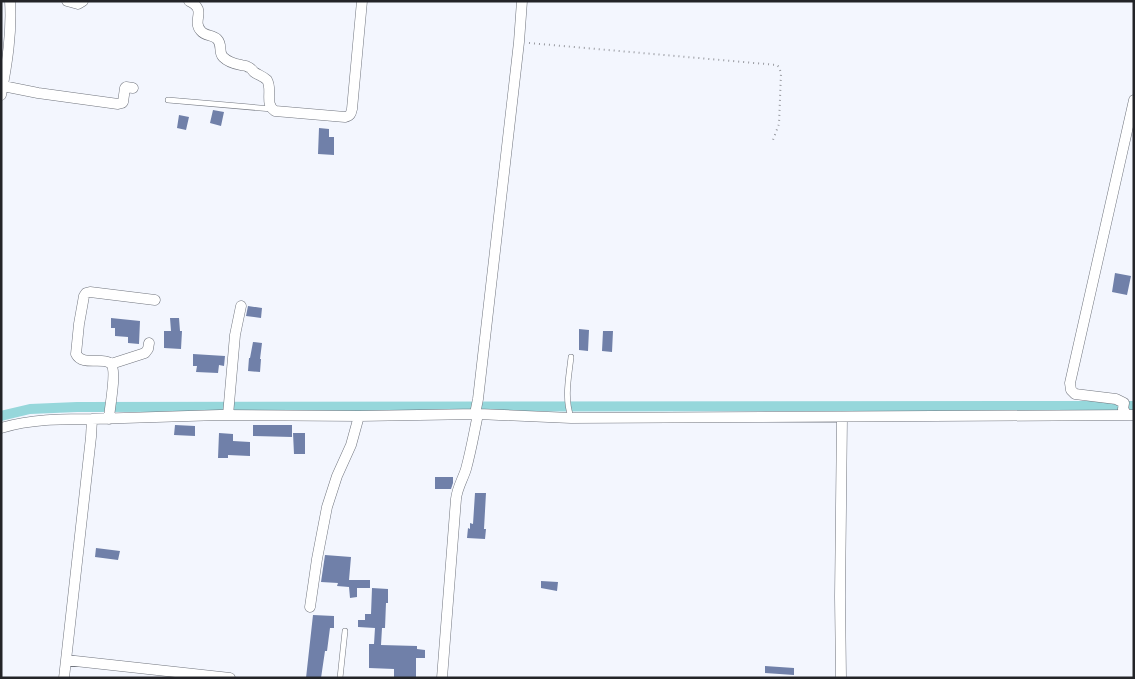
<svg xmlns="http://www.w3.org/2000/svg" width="1135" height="679" font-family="Barlow,sans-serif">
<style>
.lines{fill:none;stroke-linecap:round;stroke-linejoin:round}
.canal{stroke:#96d7db;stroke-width:10}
.building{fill:#7080a9}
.service-casing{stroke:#71757e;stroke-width:6}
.minor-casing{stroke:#71757e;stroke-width:11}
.path{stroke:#989aa0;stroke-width:2;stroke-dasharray:1 4;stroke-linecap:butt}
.service{stroke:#fff;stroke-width:5}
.minor{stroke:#fff;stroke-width:10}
</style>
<rect width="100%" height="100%" fill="#f3f6fe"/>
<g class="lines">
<path class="canal" d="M1 416 30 409 77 407 1134 406"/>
</g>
<path class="building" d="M213 110 224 112 221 126 210 123Z
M179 115 189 117 186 130 177 128Z
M319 128 329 129V137H334V155L318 154Z
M1115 273 1131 276 1127 295 1112 292Z
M248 306 262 308 261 318 246 316Z
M111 318 140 321 139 344 128 343V337L115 336V328H111Z
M170 318H179L180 331H182L181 349 164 348V331H171Z
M579 329 589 330 588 351 579 350Z
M603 331H613L612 352 602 351Z
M253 342 262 343 260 359H261L260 372 248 371 249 358H250Z
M193 354 225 356 224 366 219 365 218 373 196 372 197 366H193Z
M175 425 195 426V436L174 435Z
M253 425H292V437L253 436Z
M219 433 233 434V441L250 442V456L228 455V458H218Z
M293 433H305V454H294Z
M435 477H453V483L451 489H435Z
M475 493H486L484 529H486L485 539 467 538 468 528 470 529V523L473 524Z
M96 548 120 551 118 560 95 557Z
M325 555 351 557 349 580H370V588H357V597L350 598 349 587 337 586 338 583 321 582Z
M541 581 558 582 557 591 541 588Z
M372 588 388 589V603H386L385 628H382L381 645 417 646V649L425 650V658H416V678H394V669L369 668V644H374L375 628 358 627V620H365V614H371Z
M313 615 334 616V628H330L327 651H325L321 678H306Z
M765 666 794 668V675L765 673Z"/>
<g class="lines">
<g class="service-casing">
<path id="service" d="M168 100 272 109
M571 417C564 398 569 376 571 357
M340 678 345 631"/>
</g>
<g class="minor-casing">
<path id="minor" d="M67 1 78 4 83 1
M189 1C208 10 191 20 201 31 205 36 213 35 217 39 223 45 218 52 223 57 227 61 235 64 241 65 243 66 246 65 248 67 250 67 253 71 254 72 258 75 263 76 267 80 273 90 264 104 275 111L345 117C350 116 351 114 352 109L362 1
M3 86 38 93 118 104 122 103 123 102 125 88 126 87 133 88
M1 95C7 64 12 33 10 1
M111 364 145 353 148 349 149 343
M228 415 235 335 241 306
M1127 415 1123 409 1124 403 1116 399 1075 394 1071 390 1070 383 1134 100
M92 419 220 415 359 416 478 414 571 418 1134 415
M109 419C109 409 118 369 110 363 101 357 82 366 76 354L79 324 84 296 86 293 90 292 155 300
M1 428C31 419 61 419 92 419L91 437 64 678
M310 607 317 559 327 507 337 476 351 445 359 416
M66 660 230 678
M442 678 456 499C457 488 463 479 466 469 471 451 474 433 478 414H475L478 399 519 42 522 1
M841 678 840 597 842 417"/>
</g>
<path class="path" d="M529 43 777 65 779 67 781 73 779 124 773 140"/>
<use href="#service" class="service"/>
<use href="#minor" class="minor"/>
</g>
<rect width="1135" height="679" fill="none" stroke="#232428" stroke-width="5"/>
</svg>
